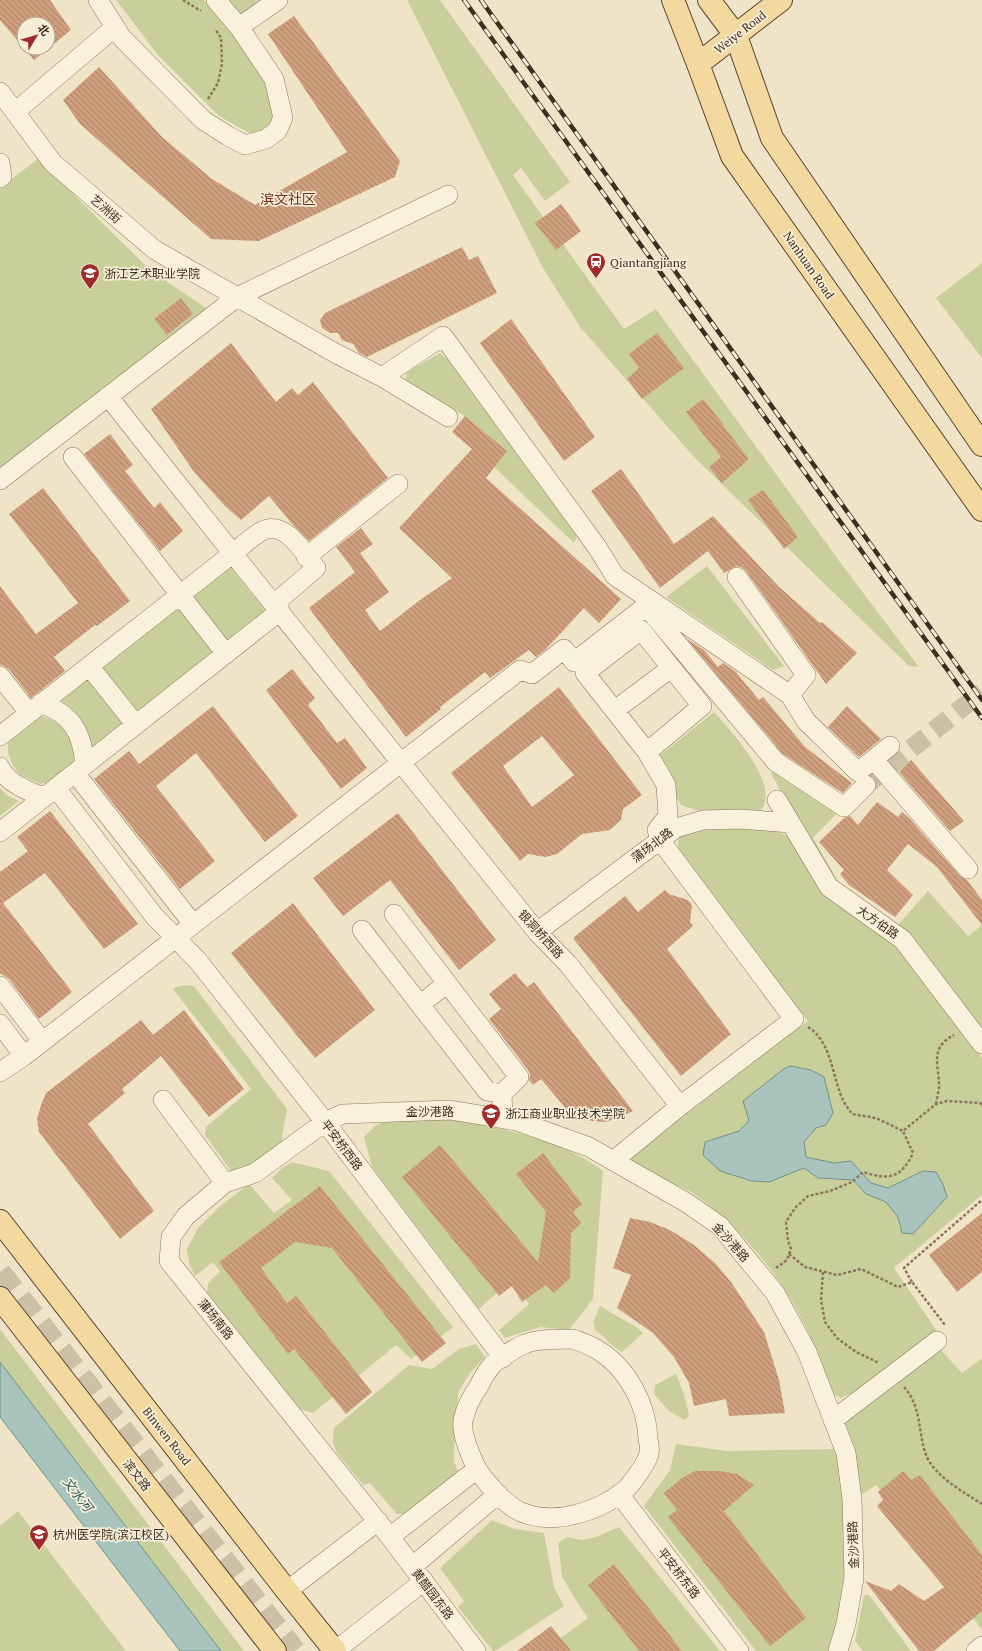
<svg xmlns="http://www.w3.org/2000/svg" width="982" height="1651" font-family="'PT Serif','Noto Sans SC',serif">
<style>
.grass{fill:#c9cf9b}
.water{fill:#a9c4bc;stroke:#6f938a}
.building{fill:url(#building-back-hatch);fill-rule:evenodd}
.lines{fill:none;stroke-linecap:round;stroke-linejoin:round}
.minor-tunnel{stroke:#ccc0a6;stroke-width:19;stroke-dasharray:19 10;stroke-linecap:butt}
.highway-tunnel{stroke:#ccc0a6;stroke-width:22;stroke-dasharray:22 11;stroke-linecap:butt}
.minor-casing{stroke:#8d765c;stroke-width:20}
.major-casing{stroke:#5b4430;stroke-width:24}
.path{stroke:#8d765c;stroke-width:2.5;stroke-dasharray:3 2;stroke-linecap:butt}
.minor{stroke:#faf1dc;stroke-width:19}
.major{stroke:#f3d9a0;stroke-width:22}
.rail-casing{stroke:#3d2e20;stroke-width:4.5}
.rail{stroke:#f7eed8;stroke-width:3;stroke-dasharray:9;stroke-linecap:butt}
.labels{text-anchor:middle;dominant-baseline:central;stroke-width:3.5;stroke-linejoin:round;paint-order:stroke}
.street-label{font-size:12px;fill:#3d2e20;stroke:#f7eed8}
.poi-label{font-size:12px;fill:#3d2e20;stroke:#f7eed8;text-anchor:start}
.water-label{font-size:13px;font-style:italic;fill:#2f5d5a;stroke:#f7eed8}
.quarter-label{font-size:14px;fill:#6b2e1e;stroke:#f7eed8}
</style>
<defs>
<pattern id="building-back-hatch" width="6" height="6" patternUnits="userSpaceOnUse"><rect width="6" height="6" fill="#cf9f7d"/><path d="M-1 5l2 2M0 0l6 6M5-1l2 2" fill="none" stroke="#a98266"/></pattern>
</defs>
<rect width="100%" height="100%" fill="#f0e4c8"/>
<path class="grass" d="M116 0H204L237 40 273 94 272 120 263 130 251 134 219 116 158 55Z
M227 0H264L241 16Z
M407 0H440L570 182 545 201 521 168 513 175 624 329 656 309 840 562 919 667 909 666 695 458 580 327 543 268Z
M39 158 47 168 151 271 208 309 0 470V188Z
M982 263V358L936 298Z
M440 353 448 360 577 536 574 543 494 467 507 451 465 416 406 381 407 372Z
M228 564 265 611 92 751 56 701Z
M707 566 784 666 773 670 666 597Z
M714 712C731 731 771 774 765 802 764 807 759 812 757 816L699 811 681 805 672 791 668 767 659 756Z
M40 715 53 720 64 727 72 740 75 754 74 762 50 782 40 784 19 774 13 766 8 753V741Z
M773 767 840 810 813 838 840 885 898 925 928 891 968 936 982 925V1028L907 931 831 881 771 774Z
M0 788 8 796 19 801 0 816Z
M723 826 774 829 788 837 823 894 894 942 982 1058V1195L894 1268 937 1331 856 1391 841 1398 829 1392C811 1315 761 1244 698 1197 691 1191 682 1188 674 1184 657 1177 641 1169 625 1161L808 1021 679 855 678 842 680 835Z
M186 985 194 986 287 1109 282 1136 283 1144 242 1174 232 1172 205 1135 206 1127 251 1089 173 989 176 987Z
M430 1115C486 1126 557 1135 603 1171L593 1299 569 1330 540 1327 505 1338 499 1330 529 1304 511 1280 479 1309 372 1167 364 1137 376 1125 392 1119Z
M292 1162 329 1171 453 1327 411 1359 396 1345 313 1413 299 1409 207 1293 208 1283 220 1271 213 1262 195 1276 189 1263 187 1249 198 1228 219 1207 249 1184 274 1213 292 1200 272 1178 281 1169Z
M600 1306 636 1327 643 1333 622 1352C611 1347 605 1336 595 1330L593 1322Z
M0 1329 244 1651H219L0 1368Z
M476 1344 485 1357 470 1373 459 1391 455 1426 454 1462 460 1475 406 1514H397L370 1483 363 1485 337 1453 333 1443 334 1428 409 1365 432 1369 459 1349Z
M941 1350 962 1373 981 1359 982 1360V1630L876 1485 861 1495 851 1446 843 1421Z
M676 1374 684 1394 689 1415 685 1420 670 1412 654 1394 655 1385Z
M676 1444 727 1451 837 1449 846 1492 849 1574 829 1651H756L644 1506 670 1470Z
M18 1511 126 1651H0V1526Z
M492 1520 515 1529 544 1533 554 1587 564 1606 495 1651H493L458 1607 464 1601 440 1568Z
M619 1527 720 1651H543L588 1618 573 1596 562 1576 558 1543 567 1537 582 1540 596 1537Z
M864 1595H869L911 1651H863L855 1641Z"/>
<path class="water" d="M791 1066 811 1070 824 1077 833 1113 826 1125 816 1128 804 1142 806 1157 834 1163 851 1161 871 1183 888 1188 923 1171 936 1172 943 1184 947 1197 913 1234 902 1233 898 1217 886 1202 866 1194 853 1180 818 1178 804 1168 769 1182 752 1181 720 1171 703 1155 705 1142 739 1131 749 1121 743 1101 785 1068Z
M0 1362 221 1651H180L0 1417Z"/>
<path class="building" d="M0 0H50L71 30 34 60 0 20ZM24 24H48V48H24Z
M294 16 400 161 395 177 259 241 211 239 80 124 63 100 99 67 162 137 212 179 255 205 347 152 268 34Z
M561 204 581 231 556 250 535 223Z
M462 247 469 260 478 256 497 293 367 357 359 353 353 344 342 340 338 333H330L322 328 320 320 325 313Z
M181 298 193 314 167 335 154 319Z
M511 319 595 437 564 461 480 343Z
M657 333 684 368 642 399 627 379 639 368 629 354Z
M231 343 276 402 292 388 298 395 313 382 388 478 309 541 293 525 269 496 241 520 225 506 194 472 151 409Z
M703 399 724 425 723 426 749 459 722 483 709 467 721 457 686 412Z
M465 416 507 451 486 478 621 599 599 623 584 608 545 650 536 657 529 650 490 678 485 672 440 707 441 709 406 737 309 608 355 572 336 547 361 528 373 544 360 553 389 592 365 610 380 631 420 600 452 578 399 528 472 449 452 432Z
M110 434 133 465 125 471 154 508 160 502 183 531 160 551 84 454Z
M621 469 674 544 713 516 778 586 820 623 822 622 857 653 826 684 746 571 741 567 736 566 724 573 708 551 660 588 591 491Z
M43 488 130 601 97 626 95 625 54 657 65 671 31 698 9 669 4 666 0 665V586L36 634 78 603 9 514Z
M763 490 798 537 784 549 748 500Z
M687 639 704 650 718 667 723 663 735 671 759 700 763 697 805 747 852 783 843 793 783 754Z
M292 669 315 698 308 705 337 743 345 738 367 768 341 789 266 690Z
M559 687 642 795 623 809 621 820 610 830 582 834 557 854 545 857 528 854 520 861 451 773ZM542 736 574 775 532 807 503 766Z
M213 706 298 816 265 842 196 753 156 786 215 861 180 889 94 779 129 751 139 764Z
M847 706 881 739 859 757 828 727Z
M911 760 964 821 950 831 899 772Z
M877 802 898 817 902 812 910 819 960 876 967 880 982 900V925L937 867 908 844 887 870 913 895 895 917 849 885 840 874 844 870 819 842 844 818 850 816 858 825Z
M50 811 138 924 104 949 45 873 3 903 72 992 39 1019 9 979 0 973V872L28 851 17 837Z
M398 813 496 940 459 970 390 880 343 916 313 878Z
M665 890 669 894 688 900 692 905 690 922 693 926 667 949 731 1034 681 1076 573 938 625 896 638 912Z
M293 903 375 1010 315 1058 231 953Z
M515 973 527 987 534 982 633 1111 618 1118 605 1122 583 1120 568 1111 541 1079 533 1085 529 1080 530 1075 528 1070 489 1019 501 1009 489 994Z
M184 1010 244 1089 209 1117 161 1056 122 1089 125 1093 88 1124 154 1211 120 1239 39 1132 37 1119 41 1105 46 1093 141 1020 153 1035Z
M440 1145 538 1262 546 1212 516 1174 543 1153 582 1204 573 1212 581 1223 571 1233 570 1278 554 1293 546 1285 522 1302 512 1286 499 1296 402 1177Z
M320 1186 446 1343 422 1362 332 1248 295 1242 261 1268 287 1303 296 1296 372 1392 346 1414 294 1349 288 1354 219 1262Z
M982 1213V1272L957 1292 929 1255Z
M630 1218 650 1222 670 1230 694 1245 715 1263 731 1282 764 1332 779 1380 785 1413 729 1416 726 1399 694 1406 689 1383 674 1357 653 1333 617 1308 631 1275 613 1268Z
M695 1471H720L737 1474 754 1485 724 1511 806 1618 770 1646 668 1517 677 1510 664 1493 682 1478Z
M903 1471 911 1480 920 1475 982 1555V1611L934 1651H919L865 1581 891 1591 899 1584 924 1601 944 1587 877 1506 883 1500 878 1492Z
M614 1564 682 1651H639L588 1585Z
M551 1626 571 1651H517Z"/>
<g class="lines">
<path class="minor-tunnel" d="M866 785 982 692"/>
<path class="highway-tunnel" d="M0 1272 295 1651"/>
<g class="minor-casing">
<path id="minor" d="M98 0 122 38 203 120 228 136 245 145 266 139 277 131 283 118 274 79 239 27 216 0
M239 27 278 0
M0 92 53 163 155 250 335 353 382 377 443 336 597 547 615 576 790 695 806 721 858 772 890 746
M15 112 115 27
M0 163 2 176 0 178
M382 377 448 417
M108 396C249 576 394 753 537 932L568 964 680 1106
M73 457 226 654
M0 480 237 297 448 195
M306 557 398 484
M737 577 806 675 790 695
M89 666 136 725
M0 676 29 713
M41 703C73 715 82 733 85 765
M615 710 671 668
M0 736 232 554C241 547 251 537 262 531 285 519 304 553 316 568L274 604
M874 760 968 869
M0 767C6 783 30 792 44 797
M75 773 193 924
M56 788 155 917 198 961 325 1122 503 1358
M777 800 829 887 903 940 982 1044
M0 832 280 611
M394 914 519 1077 502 1094 503 1118
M362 930 487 1091 502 1094
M537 932 676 828 703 820 741 819 790 823
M0 986 42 1041
M420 1005 447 983
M0 1024 24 1056
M0 1072 24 1056 520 670 532 674 564 649 574 662 646 606 776 762 844 807 866 785
M163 1100 225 1183 186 1216 171 1237 169 1261 390 1537 476 1651
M613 1161 680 1106 794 1019 660 840 657 830 668 816 666 785 647 752 585 673 641 630 702 706 647 752
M225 1183 255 1173 325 1122 343 1114 450 1110 517 1121 589 1147 687 1203 720 1226 775 1293 807 1352 846 1453 852 1499 854 1578 846 1624 838 1651
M573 1339C581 1342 590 1345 598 1350 627 1368 647 1404 648 1439 649 1443 650 1449 649 1454 646 1464 633 1482 626 1489 599 1512 554 1526 521 1512 506 1506 482 1479 475 1465 470 1454 461 1433 463 1421 465 1409 472 1396 479 1386 482 1379 487 1371 492 1365 498 1359 517 1347 525 1344 539 1338 558 1340 573 1339Z
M833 1420 937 1341
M619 1494 739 1651
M390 1537 477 1469
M413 1566 498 1494
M287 1591 378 1521
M335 1651 424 1581
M976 1651 982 1646"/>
</g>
<g class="major-casing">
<path id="major" d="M673 0 698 64 732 156 982 510
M709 0 736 36 772 138 982 445
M698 64 781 0
M0 1221 287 1591 335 1651
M0 1298 275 1651"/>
</g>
<path class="path" d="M183 0 201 11
M208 99 218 83 222 64 221 38 215 29
M808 1027C832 1042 832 1077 843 1100 845 1105 849 1109 852 1114L876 1118 903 1131 936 1104 947 1101 980 1103 982 1105
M936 1104C937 1099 938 1093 939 1088 940 1068 928 1048 954 1035
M789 1254 805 1267 837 1275 861 1269 898 1287 912 1282 945 1325
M776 1268 787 1260 791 1249 788 1241 786 1222 795 1208 808 1196 830 1191 852 1182 863 1172C888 1180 901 1179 913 1153L903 1131
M823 1272 821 1300 825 1322 837 1338 856 1352 879 1363
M912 1282 904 1268 982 1200
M904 1387C925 1410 916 1443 931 1464 943 1481 965 1493 982 1504"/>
<use href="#minor" class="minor"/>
<use href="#major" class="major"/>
<g class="rail-casing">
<path id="rail" d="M464 0 982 718
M481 0 982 700"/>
</g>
<use href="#rail" class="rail"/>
</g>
<defs>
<g id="station-pin" transform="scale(1)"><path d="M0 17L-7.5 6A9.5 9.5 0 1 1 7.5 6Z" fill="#9e2a2b" stroke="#f7eed8"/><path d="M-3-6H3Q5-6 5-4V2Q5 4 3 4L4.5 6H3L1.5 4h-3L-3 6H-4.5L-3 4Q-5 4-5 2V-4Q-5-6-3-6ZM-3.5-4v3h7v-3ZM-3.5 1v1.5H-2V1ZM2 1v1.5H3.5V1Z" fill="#fff"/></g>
<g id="university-pin" transform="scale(1)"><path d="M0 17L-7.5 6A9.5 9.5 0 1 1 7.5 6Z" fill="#9e2a2b" stroke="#f7eed8"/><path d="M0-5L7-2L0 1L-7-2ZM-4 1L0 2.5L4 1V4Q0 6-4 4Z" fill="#fff"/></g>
</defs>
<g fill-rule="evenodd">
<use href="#station-pin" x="596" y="262"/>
<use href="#university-pin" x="90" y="273"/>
<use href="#university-pin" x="491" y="1113"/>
<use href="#university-pin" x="39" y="1534"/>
</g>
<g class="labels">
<g class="street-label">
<text transform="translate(740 32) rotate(-38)">Weiye Road</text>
<text transform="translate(106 209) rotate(41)">艺洲街</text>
<text transform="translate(809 265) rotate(55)">Nanhuan Road</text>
<text transform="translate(652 845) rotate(-37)">蒲场北路</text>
<text transform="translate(878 922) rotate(35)">大方伯路</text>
<text transform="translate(541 934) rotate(48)">银洞桥西路</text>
<text x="430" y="1111">金沙港路</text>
<text transform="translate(342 1145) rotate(53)">平安桥西路</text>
<text transform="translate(731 1242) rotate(48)">金沙港路</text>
<text transform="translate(216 1319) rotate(51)">蒲场南路</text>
<text transform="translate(167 1436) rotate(52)">Binwen Road</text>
<text transform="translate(137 1475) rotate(52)">滨文路</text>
<text transform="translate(853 1545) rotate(-92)">金沙港路</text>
<text transform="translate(679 1573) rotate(52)">平安桥东路</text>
<text transform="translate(433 1594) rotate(53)">黄醋园东路</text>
</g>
<g class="poi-label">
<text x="610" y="262">Qiantangjiang</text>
<text x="104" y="273">浙江艺术职业学院</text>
<text x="505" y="1113">浙江商业职业技术学院</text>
<text x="53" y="1534">杭州医学院(滨江校区)</text>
</g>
<g class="water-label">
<text transform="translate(78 1494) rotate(52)">文水河</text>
</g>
<g class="quarter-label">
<text x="288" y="198">滨文社区</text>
</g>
</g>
<g transform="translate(36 36) rotate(52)"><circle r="19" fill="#f7eed8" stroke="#ada18e"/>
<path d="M0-3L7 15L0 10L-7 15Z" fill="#9e2a2b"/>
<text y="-6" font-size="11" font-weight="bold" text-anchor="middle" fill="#3d2e20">北</text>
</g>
</svg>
